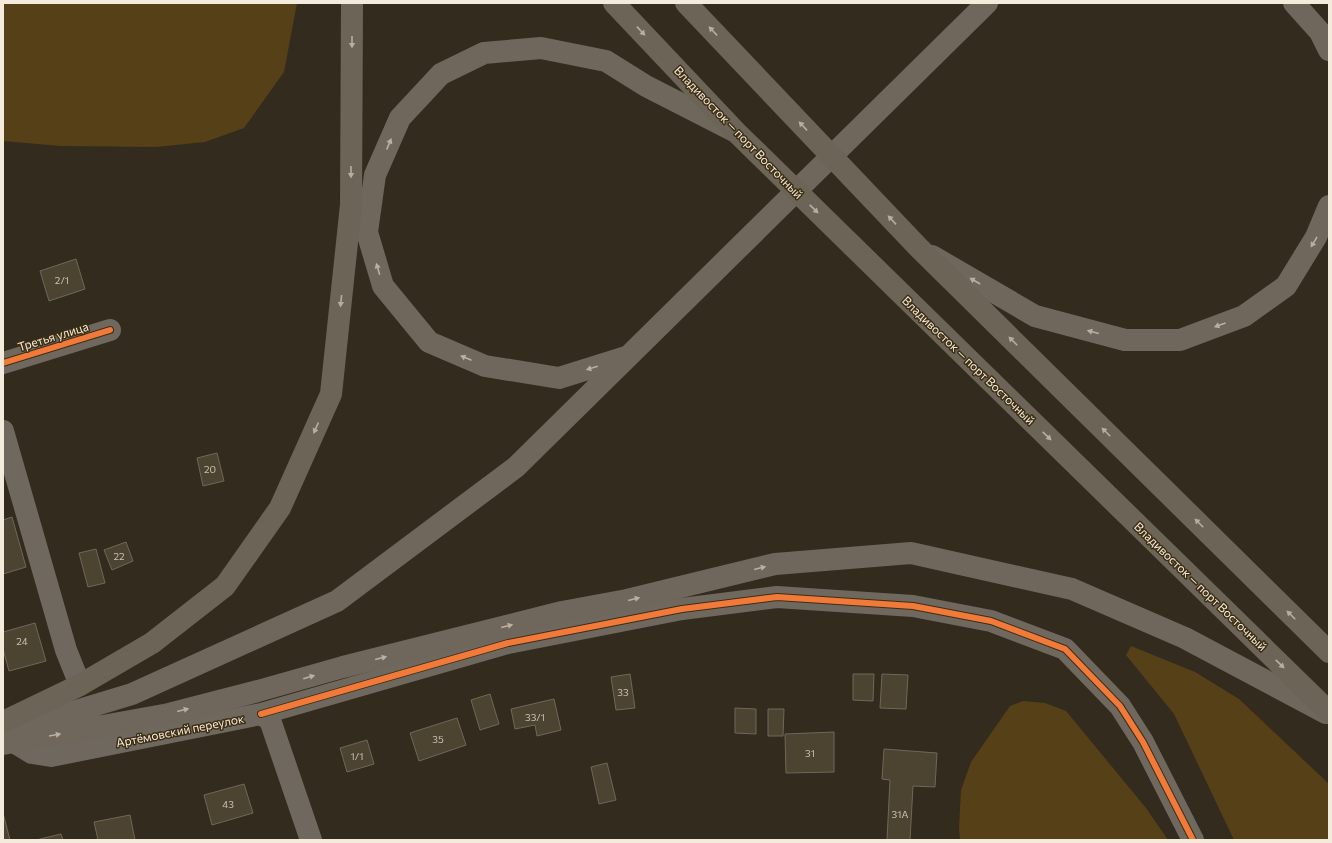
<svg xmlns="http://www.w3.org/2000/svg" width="1332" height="843" font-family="Commissioner,sans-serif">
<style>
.green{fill:#564018}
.building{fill:#4c4331;stroke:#6e685c}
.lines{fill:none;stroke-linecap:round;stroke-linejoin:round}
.minor{stroke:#6e685f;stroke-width:22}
.major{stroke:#6f675b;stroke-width:22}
.highway{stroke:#6c6456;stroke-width:22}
.cycleway-casing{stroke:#3d2e13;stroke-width:8}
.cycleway{stroke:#f17a3a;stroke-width:6}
.oneway{fill:#b7aea0}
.oneway2{fill:#b9b0a2}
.labels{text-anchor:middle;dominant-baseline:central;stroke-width:3;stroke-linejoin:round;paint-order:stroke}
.number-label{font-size:10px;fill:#cbc1b1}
.street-label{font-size:12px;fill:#f5ebdc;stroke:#3d2e13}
</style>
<rect width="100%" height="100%" fill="#332b1d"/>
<path class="green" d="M3 3H297L284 72 244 128 205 142 156 147 61 146 3 141Z
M1131 646 1195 672 1239 699 1329 784V840H1234L1174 714 1126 655Z
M1023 701 1045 703 1066 711 1146 808 1168 840H960L959 828 961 790 971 762 1010 706Z"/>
<path class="building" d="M76 259 85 289 49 301 40 271Z
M217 453 224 481 203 486 197 458Z
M12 517 26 567 3 574V520Z
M126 542 133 561 112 570 104 550Z
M96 549 105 583 88 587 79 553Z
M35 623 46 661 9 671 3 649V632Z
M630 674 635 708 616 710 611 677Z
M853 674H874L873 701 853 700Z
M882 674 908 675 906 709 880 708Z
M490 694 499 724 480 730 471 700Z
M554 699 561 730 537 736 535 725 515 729 511 709Z
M735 708 756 709V734L735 733Z
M768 709H784L783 736H768Z
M457 718 466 745 419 761 410 733Z
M834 732V772L786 773 785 734Z
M367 740 374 764 347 772 340 748Z
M884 749 937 753 935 787 913 786 910 840H887L890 780 882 779Z
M607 763 616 800 599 804 591 767Z
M244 784 253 813 212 825 204 795Z
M3 813 10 840H3Z
M130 815 135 840H98L94 822Z
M61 834 63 840H36Z"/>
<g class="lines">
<path class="minor" d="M3 363 110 330
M3 431 66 650 80 685
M261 714 508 643 682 609 777 597 913 606 991 621 1065 649 1120 706 1143 742 1193 840
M14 742 32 753 51 756 261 714 270 720 311 840"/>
<path class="major" d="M1294 3 1320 32 1329 50
M932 256 1035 316 1125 340H1180L1244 316 1286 286 1316 237 1329 206
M626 357 559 378 485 366 429 342 383 286 367 232 375 175 400 118 441 74 484 53 541 48 606 61 646 86 734 131
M10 731 132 694 337 601 516 467 987 3
M3 744 169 714 258 691 343 667 562 612 627 600 775 564 911 553 1072 589 1185 638 1326 713"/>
<path class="highway" d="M614 3 736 132 1329 712
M686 3 919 248 1329 652
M3 722 80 685 152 643 225 586 280 508 331 394 351 205 352 3"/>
<g class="cycleway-casing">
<path id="cycleway" d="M3 363 110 330
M261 714 508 643 682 609 777 597 913 606 991 621 1065 649 1120 706 1143 742 1193 840"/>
</g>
<use href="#cycleway" class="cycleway"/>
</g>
<defs><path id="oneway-solid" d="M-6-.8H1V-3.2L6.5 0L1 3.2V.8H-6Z"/></defs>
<g class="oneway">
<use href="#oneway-solid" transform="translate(641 31) rotate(47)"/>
<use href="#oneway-solid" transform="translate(713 31) rotate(-133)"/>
<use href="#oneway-solid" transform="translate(352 42) rotate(90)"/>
<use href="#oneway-solid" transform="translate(803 126) rotate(-133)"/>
<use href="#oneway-solid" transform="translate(351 172) rotate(90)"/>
<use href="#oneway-solid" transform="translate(814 209) rotate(44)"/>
<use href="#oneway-solid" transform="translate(892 220) rotate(-133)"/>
<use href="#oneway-solid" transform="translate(341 301) rotate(96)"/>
<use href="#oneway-solid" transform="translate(1013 341) rotate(-135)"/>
<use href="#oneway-solid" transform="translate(316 428) rotate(114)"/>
<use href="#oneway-solid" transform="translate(1106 432) rotate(-135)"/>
<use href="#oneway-solid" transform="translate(1047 436) rotate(44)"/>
<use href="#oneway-solid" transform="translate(1199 523) rotate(-135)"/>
<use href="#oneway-solid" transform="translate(1291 615) rotate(-135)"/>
<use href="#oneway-solid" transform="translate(1280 664) rotate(44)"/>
</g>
<g class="oneway2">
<use href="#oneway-solid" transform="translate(389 144) rotate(-67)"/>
<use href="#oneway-solid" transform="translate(1314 242) rotate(121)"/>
<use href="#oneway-solid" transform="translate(378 269) rotate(-106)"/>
<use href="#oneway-solid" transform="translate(975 281) rotate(-150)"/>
<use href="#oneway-solid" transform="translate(1220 325) rotate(160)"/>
<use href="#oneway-solid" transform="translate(1093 332) rotate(-165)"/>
<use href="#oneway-solid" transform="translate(466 358) rotate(-157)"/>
<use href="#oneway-solid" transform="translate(592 368) rotate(163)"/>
<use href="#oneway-solid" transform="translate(760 568) rotate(-14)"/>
<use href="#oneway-solid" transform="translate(634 599) rotate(-14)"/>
<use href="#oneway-solid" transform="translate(507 626) rotate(-14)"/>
<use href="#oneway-solid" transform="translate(381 658) rotate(-14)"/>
<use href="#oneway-solid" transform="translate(309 677) rotate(-16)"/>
<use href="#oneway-solid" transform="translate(183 710) rotate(-14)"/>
<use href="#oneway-solid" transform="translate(55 735) rotate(-10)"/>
</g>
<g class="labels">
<g class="number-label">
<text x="62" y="280">2/1</text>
<text x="210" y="469">20</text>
<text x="119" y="556">22</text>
<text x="22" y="641">24</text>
<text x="623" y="692">33</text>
<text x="535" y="717">33/1</text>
<text x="438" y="739">35</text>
<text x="810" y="753">31</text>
<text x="357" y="756">1/1</text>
<text x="228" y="804">43</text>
<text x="900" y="814">31А</text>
</g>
<g class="street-label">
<text transform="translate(739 132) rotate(46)">Владивосток — порт Восточный</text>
<text transform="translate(53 336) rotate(-17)">Третья улица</text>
<text transform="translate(969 360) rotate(44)">Владивосток — порт Восточный</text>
<text transform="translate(1201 586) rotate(44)">Владивосток — порт Восточный</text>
<text transform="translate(180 730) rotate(-11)">Артёмовский переулок</text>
</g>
</g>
<rect width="1332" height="843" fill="none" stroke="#f5ebdc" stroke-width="8"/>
</svg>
